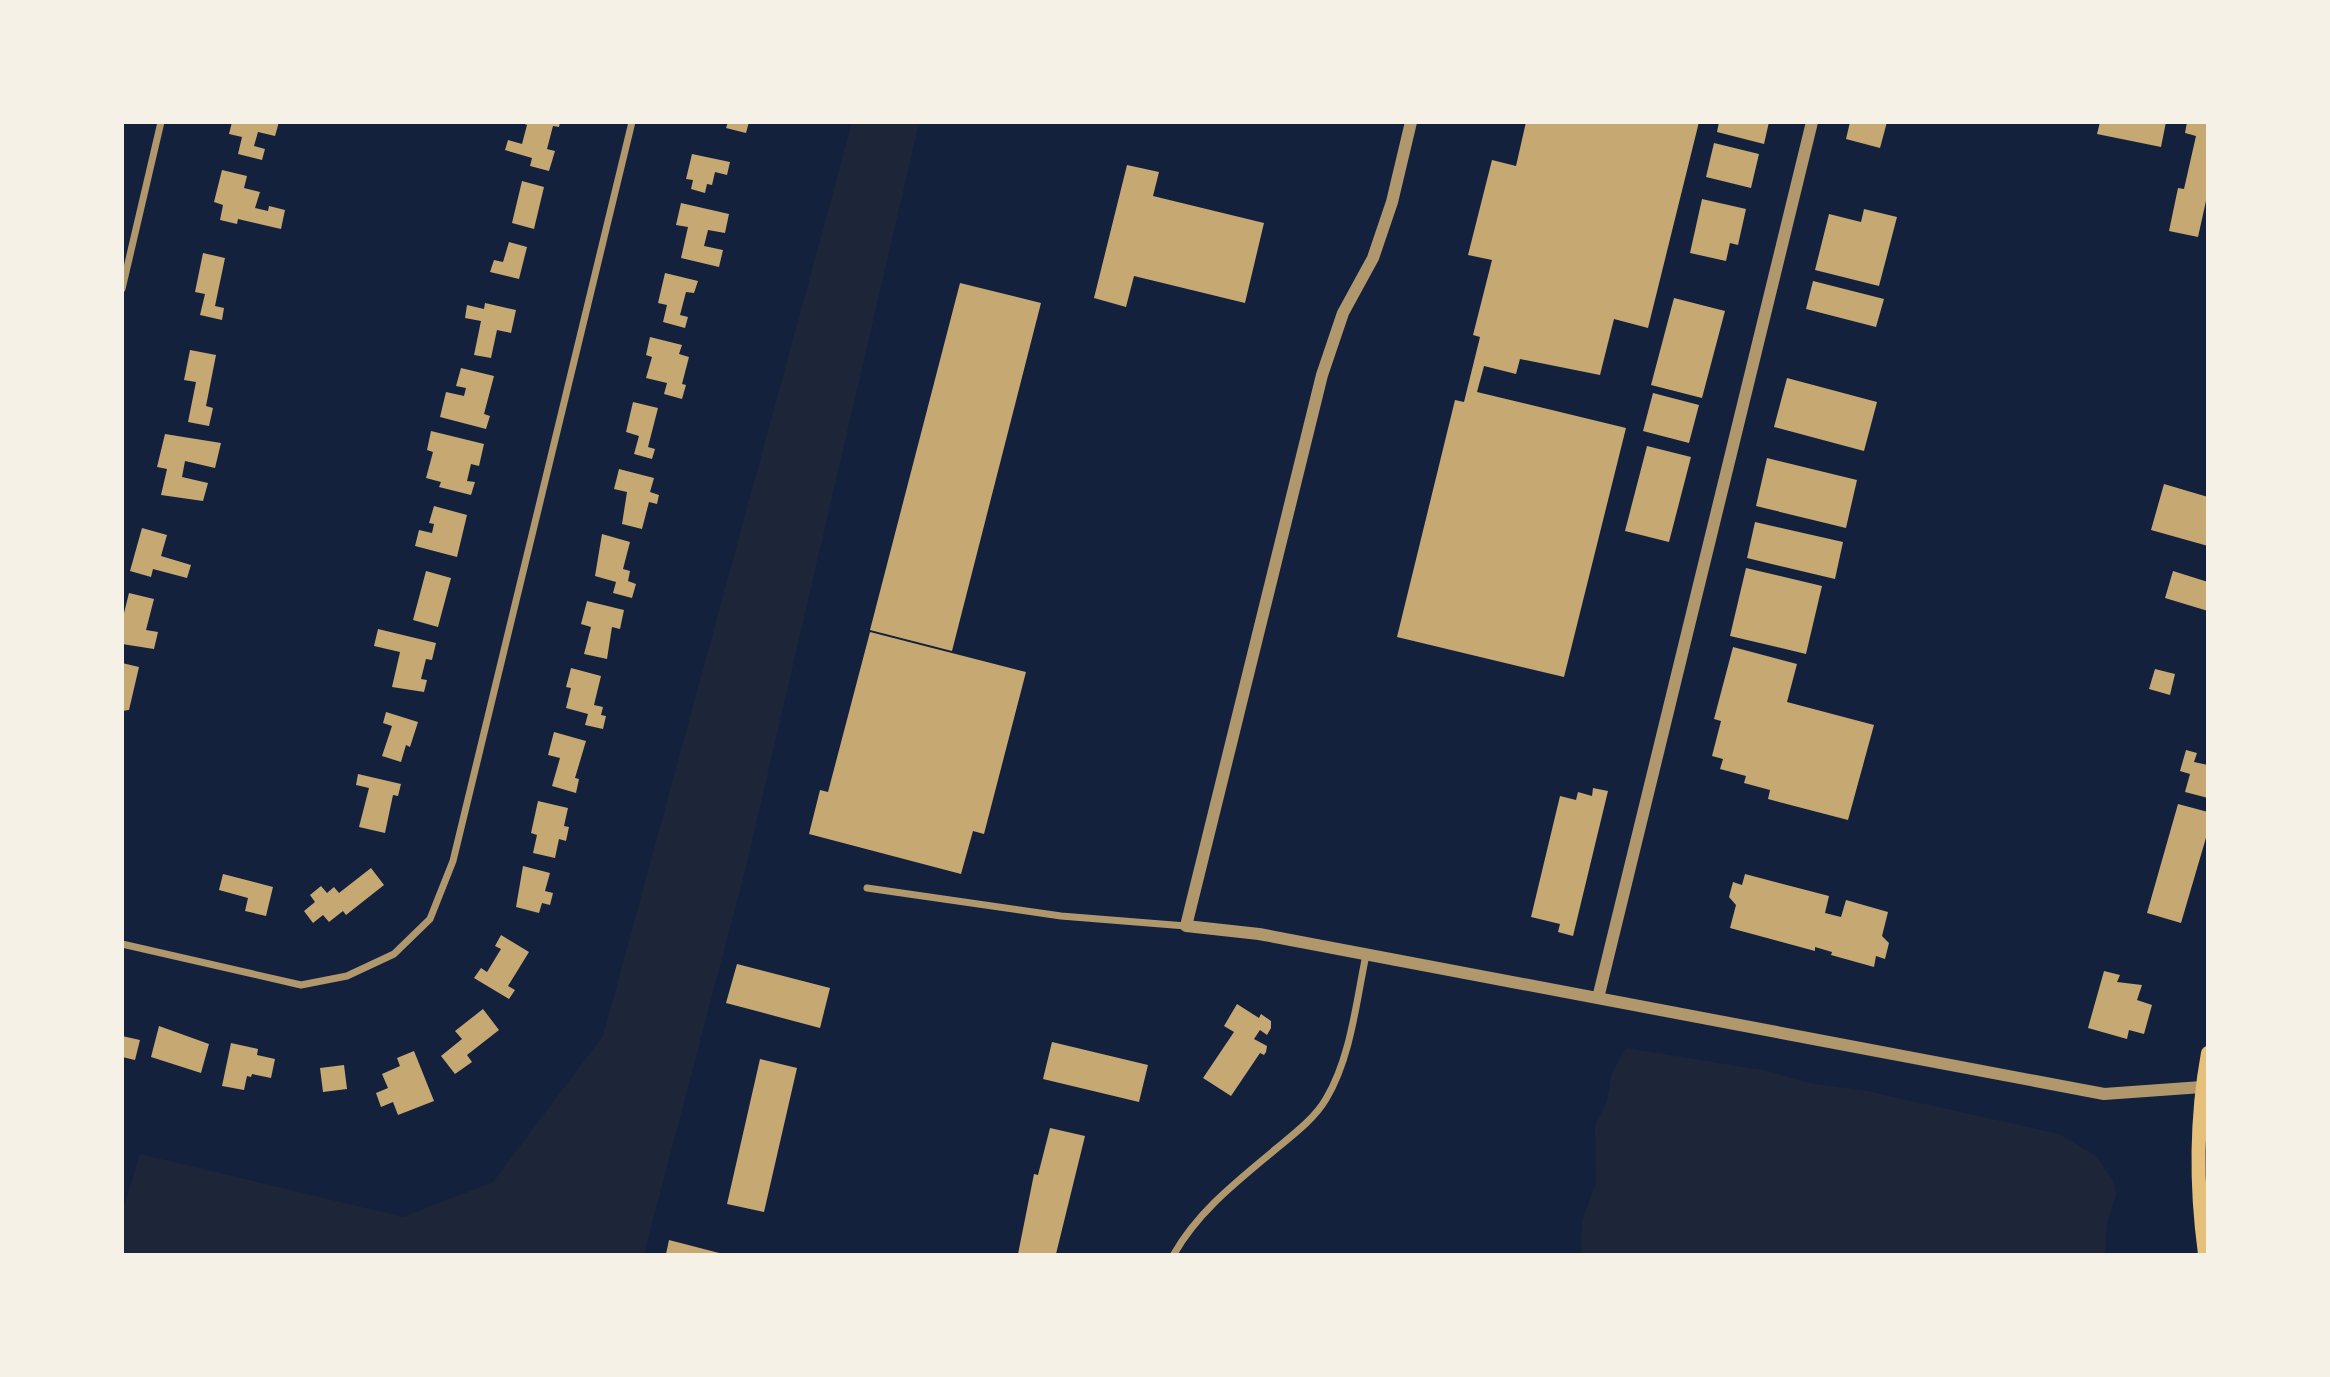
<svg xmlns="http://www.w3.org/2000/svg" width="2330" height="1377" font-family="Spectral,serif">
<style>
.green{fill:#1d2539}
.building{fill:#c6a872}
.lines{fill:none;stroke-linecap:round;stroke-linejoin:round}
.minor{stroke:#b1986c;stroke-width:7}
.tertiary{stroke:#b1986c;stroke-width:12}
.secondary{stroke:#e5c07b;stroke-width:14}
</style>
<rect width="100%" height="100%" fill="#14213d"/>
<path class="green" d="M852 123H919L746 867 644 1254H123V1210L140 1154 403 1217 493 1182 603 1036Z
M1626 1048 1768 1071 1809 1083 1867 1091 2059 1134 2096 1156 2113 1180 2116 1195 2107 1224 2105 1254H1581L1582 1221 1596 1182 1595 1126 1607 1101 1612 1073Z"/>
<path class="building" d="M232 122H279L275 136 258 132 254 146 265 149 262 160 238 154 242 137 229 134Z
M520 122H560L559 127 553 126 547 149 555 151 549 171 530 166 532 158 505 150 508 140 522 144 527 125Z
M728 122H749L746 133 726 128Z
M1526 122H1699L1648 328 1614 319 1600 375 1520 359 1516 374 1484 366 1477 392 1626 428 1564 677 1397 637 1455 400 1464 402 1480 337 1473 335 1492 260 1468 255 1492 160 1516 166Z
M1719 122H1769L1764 144 1717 132Z
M1850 122H1887L1880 148 1846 139Z
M2100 122H2166L2161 147 2097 134Z
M2187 122H2208V192L2198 237 2169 231 2178 188 2184 189 2196 136 2185 133Z
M1714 143 1759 154 1751 188 1706 177Z
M692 154 730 162 727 175 715 172 712 185 707 184 705 193 691 189 693 180 686 179Z
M1127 165 1159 172 1153 196 1264 223 1245 303 1134 276 1126 307 1094 298Z
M222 170 247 176 244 188 260 192 255 208 268 211 269 206 285 210 281 229 238 219 237 224 220 220 223 205 214 202Z
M522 181 544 187 534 229 512 223Z
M1702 199 1746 209 1738 245 1730 243 1726 261 1690 253Z
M681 203 729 214 725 233 708 230 704 246 723 250 719 267 681 258 688 227 676 225Z
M1864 209 1897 217 1879 286 1815 270 1829 214 1861 222Z
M509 242 527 247 519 279 490 272 494 260 503 262Z
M203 253 225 258 215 306 224 308 222 320 200 315 205 294 195 292Z
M665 273 698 281 694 293 686 292 680 315 688 317 685 328 663 322 667 305 658 303Z
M1813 281 1884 299 1876 327 1806 309Z
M960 283 1041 303 952 651 870 630Z
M1674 298 1725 311 1702 398 1651 385Z
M485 303 516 310 511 333 497 330 491 358 474 355 481 321 465 318 467 305 484 309Z
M650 337 682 345 679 354 689 357 682 384 686 385 682 399 664 394 667 383 646 378 652 357 646 355Z
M190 350 216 355 206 406 213 408 209 426 188 422 196 382 184 380Z
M461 368 494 376 484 414 490 416 486 429 440 417 446 392 464 396 466 388 456 386Z
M1787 378 1877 402 1864 451 1774 427Z
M1653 393 1699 405 1689 443 1643 431Z
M633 402 658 408 648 447 655 449 652 459 634 454 639 436 626 432Z
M431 431 484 444 479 466 471 464 467 481 475 482 471 495 439 487 441 482 426 478 433 452 427 450Z
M165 434 221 443 215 468 185 461 182 477 208 483 203 501 161 495 167 469 157 467Z
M1647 446 1691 457 1669 542 1625 531Z
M1767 458 1857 480 1846 528 1756 506Z
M619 469 654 478 650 492 659 495 657 504 649 502 642 529 622 524 627 492 614 489Z
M2164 484 2208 497V546L2151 530Z
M434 506 467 515 457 557 415 546 419 530 432 533 434 524 429 523Z
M1755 522 1843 542 1835 579 1747 558Z
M142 528 167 535 161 556 191 565 187 578 153 569 151 577 130 571Z
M602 534 630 542 623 569 630 571 628 581 636 584 632 598 613 593 616 582 595 576Z
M1746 568 1822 586 1806 654 1730 636Z
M426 571 451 578 438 627 413 620Z
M2173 571 2208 582V611L2165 598Z
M129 593 154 599 146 630 158 632 154 649 122 644V621Z
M587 601 624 610 620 629 612 627 607 659 584 654 591 627 581 624Z
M378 629 436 643 432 660 426 659 421 679 427 680 424 692 392 687 400 652 374 646Z
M870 632 1026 672 984 834 973 831 961 874 809 834 820 790 828 792Z
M1733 647 1797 664 1787 702 1874 725 1848 820 1768 799 1770 790 1744 783 1746 776 1720 769 1723 759 1712 756 1721 721 1714 719Z
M122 663 139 667 129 710 122 711Z
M571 668 601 676 594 705 603 707 601 715 606 716 603 729 585 725 588 714 566 708 571 688 566 687Z
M2155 669 2175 674 2170 695 2149 689Z
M386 712 418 722 410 747 406 745 401 762 382 756 392 726 383 723Z
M554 732 586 741 575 778 579 779 576 793 552 786 560 758 548 755Z
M2186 750 2197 753 2194 762 2208 765V798L2185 792 2190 774 2180 771Z
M358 774 401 784 398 796 393 795 385 833 359 827 369 788 356 785Z
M1593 788 1608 791 1573 936 1558 932 1560 924 1531 917 1560 796 1576 800 1578 792 1592 796Z
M538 801 568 808 564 826 569 827 566 841 559 839 555 858 533 853 537 835 531 833Z
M2178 804 2208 812V831L2181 923 2147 913Z
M523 866 550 873 545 891 553 893 550 905 542 903 539 913 516 907Z
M371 868 384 885 346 915 343 911 329 922 323 915 313 923 304 911 315 902 310 895 321 886 327 893 334 887 339 893Z
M223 874 273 887 266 916 245 911 248 898 219 890Z
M1745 874 1829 896 1825 913 1841 917 1846 900 1888 912 1882 936 1889 943 1885 959 1876 956 1874 967 1831 955 1832 952 1815 947V951L1730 928 1736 905 1729 897 1733 882 1742 885Z
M501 935 529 952 508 986 515 990 509 999 474 978 481 968 487 972 501 949 495 946Z
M737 964 830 988 820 1028 726 1003Z
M2104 971 2120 975 2117 982 2142 985 2137 1000 2152 1005 2144 1034 2129 1030 2127 1039 2088 1028Z
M1237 1004 1259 1018 1261 1014 1271 1021V1028L1267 1035 1260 1030 1254 1039 1267 1046 1266 1052 1264 1055 1260 1053 1231 1096 1203 1078 1234 1032 1224 1026Z
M483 1009 499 1030 467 1055 472 1062 455 1074 441 1056 462 1039 455 1031Z
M159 1026 209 1044 201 1073 151 1057Z
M122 1036 140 1040 135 1060 122 1057Z
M1052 1042 1148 1065 1139 1102 1043 1079Z
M231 1043 258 1049 257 1055 275 1059 271 1078 252 1074 251 1077 247 1076 244 1090 222 1086Z
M414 1051 434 1101 398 1115 393 1102 381 1107 376 1093 388 1088 382 1074 400 1066 397 1058Z
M760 1059 797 1068 764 1212 727 1204Z
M344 1065 347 1089 323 1092 320 1068Z
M1050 1128 1085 1136 1056 1254H1018L1034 1174 1038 1175Z
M669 1240 723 1254H666Z"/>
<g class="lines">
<path class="minor" d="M122 289 161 122
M867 888 1061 916 1186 926
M122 944 301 985 347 976 394 954 430 919 453 861 632 122
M1174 1254C1199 1210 1239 1180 1277 1148 1294 1134 1315 1118 1326 1099 1351 1057 1356 1002 1366 955"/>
<path class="tertiary" d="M1411 122 1392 202 1373 258 1343 313 1322 375 1186 926 1259 934 2104 1094 2202 1087
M1598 998 1812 122"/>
<path class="secondary" d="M2205 1254C2196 1188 2196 1119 2208 1053"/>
</g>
<rect width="2330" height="1377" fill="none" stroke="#f6f1e7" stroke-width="248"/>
</svg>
